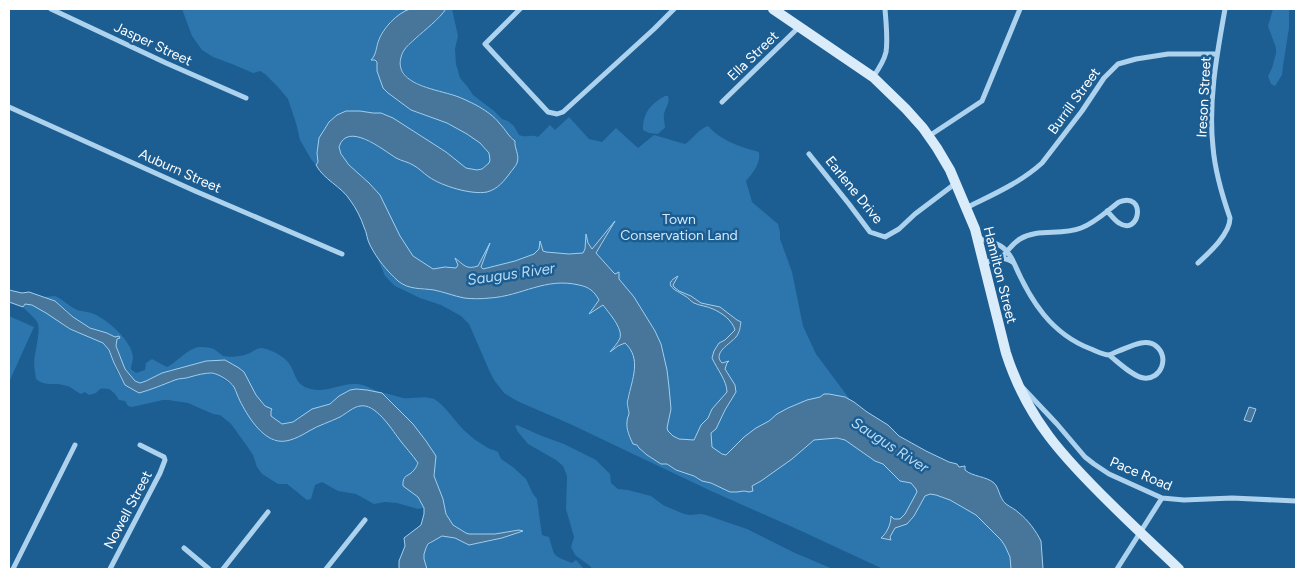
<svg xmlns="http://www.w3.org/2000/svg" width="1305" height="578" font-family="Figtree,sans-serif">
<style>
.green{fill:#2c76ad}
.water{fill:#48769b;stroke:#a0cff0}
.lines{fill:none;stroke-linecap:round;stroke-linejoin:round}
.street{stroke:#add2ee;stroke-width:5}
.secondary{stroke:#daecfa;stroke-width:10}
.labels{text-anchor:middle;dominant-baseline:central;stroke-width:5;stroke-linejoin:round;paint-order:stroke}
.street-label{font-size:14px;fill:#fff;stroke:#1c5d92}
.park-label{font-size:14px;fill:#d3e9fa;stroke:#1c5d92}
.water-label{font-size:15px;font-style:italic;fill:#b9dcf5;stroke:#1c5d92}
</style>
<rect width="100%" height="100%" fill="#1c5d92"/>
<path class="green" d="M182 9H410C398 13 382 28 378 40 376 47 376 54 372 60H375L377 62V71L383 88 388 93 411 110 447 123 467 134 480 143 489 153 490 160 489 163 482 169 477 170 466 168 446 152 393 118 381 113H373L360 111 346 112 329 122 322 132 317 153 318 162 316 165 311 159 300 140 296 123 288 99 278 87 265 74 260 71 253 73 232 64 213 57 202 50 192 36Z
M446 9H452L458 36 455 49 456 64 460 78 467 86 473 95 494 111 502 119 508 121 514 126 519 135C527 138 530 134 538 137L550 125 555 130 569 117 589 139 602 142 616 128 638 148 654 135 685 144C693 139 698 129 708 126 721 141 741 147 759 152 761 163 753 173 746 181L752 202 778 224 780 232V239L792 272 803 326 816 354 854 405 736 461 666 435 651 325 641 308 615 274 613 272 479 273 429 268 413 259 366 180C356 170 343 163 339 147 342 137 349 135 359 137L461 187 517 151 512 139 487 112 474 104 455 95 437 91 419 84 409 79 400 68 401 57 406 48 439 17Z
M1273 9H1289V28L1283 66 1282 75 1275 86 1271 84 1268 76 1272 68 1276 53V48L1268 26Z
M665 96H668C670 103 666 106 664 114 663 118 665 123 665 128L661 131 658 134 649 133 643 130C642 114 651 103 665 96Z
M377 257C385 269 398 285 414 288 420 290 426 289 433 290 443 291 452 295 462 297 472 299 483 299 493 298 523 295 547 277 579 285 583 286 589 288 593 291 596 293 597 297 599 300L589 314 603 305C609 313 622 325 620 336 619 341 615 346 612 350L625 343 631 350 635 358 636 365 627 400V405L629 414 627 425 630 438 639 448 661 464H667L676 470 694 476 702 481 711 483 733 492 752 491V486L761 481 805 448 814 438 836 427 976 515 1001 540 1005 546 1010 557 1011 569H883L799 530 711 491 570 424 517 401 504 393 494 380 489 370 469 324 461 316 441 305 420 298 395 286 385 276Z
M55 296C62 299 68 305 75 309 81 312 88 311 94 314 108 320 132 341 133 357 133 361 131 365 131 369L136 373 145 370 146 363 152 359 167 367C177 362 184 352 195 348 200 346 209 347 214 349 217 351 220 354 223 356 231 358 243 356 250 353 253 351 256 349 260 348 268 348 279 354 285 359 297 369 292 385 311 389 328 393 340 383 356 384 364 384 370 388 377 391 386 393 395 396 403 398 414 399 423 395 434 399 444 404 456 423 466 432 472 438 480 443 488 448 492 450 495 450 498 452L501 459 513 467 526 479 533 494 537 499 542 535 549 537C555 556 551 555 572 563L576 560 584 569H427C420 557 424 547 435 540 438 538 441 535 446 536 449 536 453 538 457 539 462 540 465 544 471 544 488 543 507 537 523 531L519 530 495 534H469L466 533 453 525 446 514 443 499 434 476 436 456 413 424 388 398 382 393 367 390 356 389 339 396 331 404 326 406 308 419 270 428 256 395 244 373 225 360 206 361 162 373 146 381 140 383 135 381 125 369 116 346 117 339C110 333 101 331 92 328 77 323 68 310 56 302 52 300 48 299 44 297Z
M25 304C41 305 56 320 69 329 80 335 96 336 105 345 109 350 111 356 113 362 118 375 122 383 134 390L200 374H217L233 386 240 400 264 434 274 441 284 442 300 436 315 427 340 417 354 408 360 406H365L373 410 375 409 417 452 420 500 424 508 418 509 397 503 385 502 374 504 356 494 338 491 322 482 315 485 311 499 307 500 287 484H278L262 474 257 467 253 455 247 446 231 424 220 415 213 414 188 403 168 400H163L132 407 128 406 125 401 119 400C114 392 110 387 100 389L96 393 89 395 85 392 81 394C76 392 72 387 67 386 57 382 45 387 36 379 35 372 33 363 35 355 36 349 40 330 38 324 37 319 27 312 23 307Z
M9 316 34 327 9 382Z
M517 425 542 436 564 444 596 460 610 474 611 483 618 489 628 490 651 496 663 505 684 514 690 515 701 514 706 515 747 529 795 553 833 569H592L590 566 575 555 571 547 574 537 566 509 567 476 563 466 556 460 528 444 518 432 515 426Z"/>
<path class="water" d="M410 9H446C439 19 425 30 416 38 411 43 406 46 403 52 388 84 436 89 456 96 462 98 470 102 476 105 485 110 494 116 500 124 506 130 508 136 515 141 514 148 520 155 517 163 516 166 512 170 510 173 504 181 498 189 487 192 471 195 442 186 429 177 423 173 419 168 413 165 408 162 402 161 396 158 382 149 347 121 339 147L341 154 349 165 369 183 380 195 400 236 413 256 433 269 445 267 456 268 458 265 455 258C464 265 466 270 478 266L490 243 481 267 483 269 515 261 534 254 539 249 540 241 543 251 546 252 569 254 583 253 585 249 586 234 588 243 592 249 615 221 596 253 613 272 615 274 619 272V279L634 297 655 331 661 344 667 370 669 387 671 409 667 428 668 431 673 436 679 439 694 440 701 425 708 418 712 409 727 392C727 381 717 369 712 358L714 351 719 343 725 340 735 330C732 320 722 313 713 309 707 306 700 306 694 303 690 301 689 298 685 296 676 290 661 285 678 276L673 285 674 287 679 291 691 296 701 303 720 307 737 320 741 322C740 327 740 332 736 337 730 344 712 353 722 363L729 361 727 363 725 369 735 385 736 392 725 410 716 429 711 433 712 447 722 454 726 455 744 437 756 428 769 421 777 414 788 408 807 400 820 397 824 394H829L845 397 854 402 867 412 888 425 899 436 926 451 949 462 957 464 959 467 965 466V470C973 477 986 476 994 483 999 487 999 498 1006 504 1010 507 1015 509 1019 513 1028 520 1036 531 1041 541L1043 569H1011L1010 557 1005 546 1001 540 976 515 950 500 936 495 930 494 925 496 914 516 907 524 895 528 890 537 891 540 881 538C887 533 891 524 891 516L894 519H900L905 514 917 492 916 489 911 483 900 481 883 464 875 461 845 440 837 438 814 440 792 459 761 481 752 486 753 491 749 492 744 491 737 492H730L711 483 702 481 694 476 676 470 667 464H661L647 455 639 448 637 445 633 444C630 438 626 429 627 422 627 419 628 417 629 414 629 409 626 404 628 399 632 379 642 359 625 343L618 346 610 352C613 348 618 343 620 338 623 328 608 312 603 305L589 314 599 300C594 291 589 287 579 285 545 277 522 296 490 298 481 299 472 299 464 298 454 296 444 292 434 290 421 288 409 290 398 281 387 271 377 259 370 245 367 240 367 233 364 227 361 218 356 208 350 200 341 186 324 180 316 165L318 162 317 153 319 138 329 122 337 115 346 111H360L373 113H381L393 118 446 152 466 168 477 170 482 169 489 163 490 160 489 153 480 143 467 134 447 123 411 110 388 93 383 88 377 71V62L375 60H371C376 55 376 49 378 42 382 29 397 13 410 9Z
M9 290 22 293 29 292 55 301 73 317 90 328 107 333 115 337 119 336 120 338 117 339 116 346 125 369 135 381 140 383 146 381 162 373 206 361 225 360 239 368 244 372 256 395 265 406 272 409 271 411V416L282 424 293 422 312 409 330 404 339 396 350 390 356 389 367 390 382 393 413 424 426 441 436 456 434 476 443 499 446 514 453 525 466 533 469 534H495L519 530 523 531 502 538 469 545 455 538 442 536 428 544 426 548 424 554V559L427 569H399V561L405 546 404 538 421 525 424 514V508L418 497 403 486C402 474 409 477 414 470 416 468 417 465 418 463 412 454 405 447 399 439 391 428 375 403 360 406 353 407 347 413 340 417 330 422 319 425 309 431 301 436 288 443 278 441 261 438 247 415 240 401 238 397 236 391 234 387 230 381 219 374 212 373 204 373 197 375 190 377 185 379 179 378 175 380 162 385 153 389 139 393L125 385 114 363 109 350 103 343 70 329 46 313 32 305 25 304 23 307 9 302Z
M1249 407 1256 409 1251 422 1244 420Z"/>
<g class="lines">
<path class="street" d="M51 9 166 63 246 98
M520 9 485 44 548 112 557 114 563 112 654 29 674 9
M873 77C878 70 884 61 886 52 888 40 886 22 885 9
M722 102 799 27
M9 107 195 191 342 254
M929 136 982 101 1020 9
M809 154 849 204 870 232 885 237 899 229 915 214 956 183
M966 208C992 195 1020 183 1042 163L1082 111 1104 78 1118 64 1136 59 1168 54H1217
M978 238C997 243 1006 245 1014 263 1004 255 995 259 984 263
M1001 258C1007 252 1013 243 1020 239 1038 228 1061 236 1081 228 1095 223 1107 211 1119 202 1147 191 1140 237 1119 223 1114 220 1111 215 1107 211
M1014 263C1030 300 1051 334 1091 349 1096 351 1104 355 1109 355 1112 354 1114 353 1116 352 1128 348 1145 337 1156 346 1170 357 1161 380 1144 378 1133 377 1117 361 1109 355
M1198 263C1209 253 1230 234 1230 218 1222 195 1215 172 1213 147 1208 101 1217 54 1225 9
M1023 388 1057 424 1085 457 1094 464 1109 474 1162 498 1184 500 1232 498 1296 501
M184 548 209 569
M13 569 75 445
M110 569 160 473 165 460 164 457 140 445
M223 569 268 512
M326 569 365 520
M1117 569 1162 498"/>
<path class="secondary" d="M773 9 873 77 906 109 923 128 937 148 950 170 975 229 1006 353C1027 419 1064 458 1112 505 1134 527 1157 548 1179 569"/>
</g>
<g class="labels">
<g class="street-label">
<text transform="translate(153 44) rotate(25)">Jasper Street</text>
<text transform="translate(753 56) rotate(-44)">Ella Street</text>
<text transform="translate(1204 97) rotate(-87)">Ireson Street</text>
<text transform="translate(1074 101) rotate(-54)">Burrill Street</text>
<text transform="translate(180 171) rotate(24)">Auburn Street</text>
<text transform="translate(854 190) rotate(51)">Earlene Drive</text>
<text transform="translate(1000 275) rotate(76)">Hamilton Street</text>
<text transform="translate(1141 474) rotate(23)">Pace Road</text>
<text transform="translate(128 510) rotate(-62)">Nowell Street</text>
</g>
<g class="park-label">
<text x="679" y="219">Town<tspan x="679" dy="16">Conservation Land</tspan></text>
</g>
<g class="water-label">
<text transform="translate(511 274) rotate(-8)">Saugus River</text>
<text transform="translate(890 445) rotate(33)">Saugus River</text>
</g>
</g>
<rect width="1305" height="578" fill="none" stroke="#ffffff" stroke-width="20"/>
</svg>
